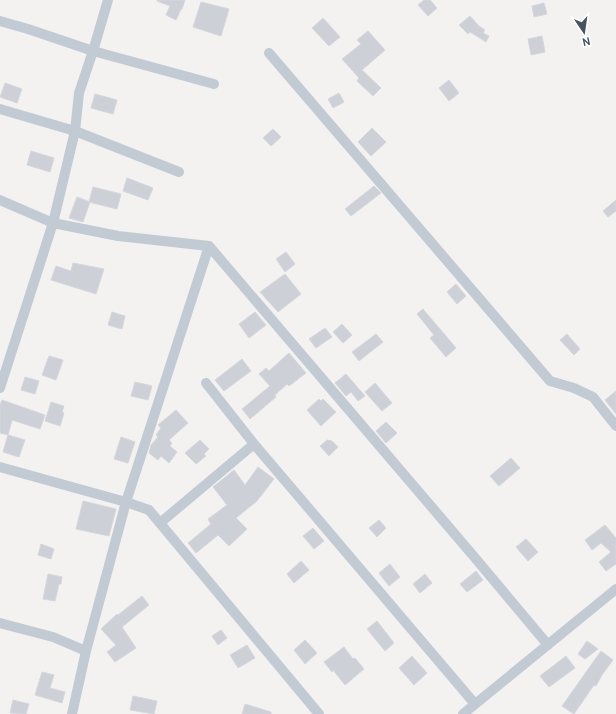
<svg xmlns="http://www.w3.org/2000/svg" width="616" height="714" font-family="Cabin,sans-serif">
<style>
.building{fill:#cdd0d6;stroke:#d5d7dd}
.lines{fill:none;stroke-linecap:round;stroke-linejoin:round}
.minor{stroke:#c2cbd3;stroke-width:10}
</style>
<rect width="100%" height="100%" fill="#f4f1f1"/>
<path class="building" d="M157 0H185L182 9H181L176 20 166 15 170 6 157 1Z
M424 0H430L437 8 428 16 418 5Z
M201 2 229 9 221 36 193 27Z
M544 3 547 14 534 17 532 6Z
M470 16 479 26 485 30 483 33 489 36 486 42 470 32 468 34 459 25Z
M323 18 340 37 329 46 312 28Z
M368 31 385 50 362 70 381 88 373 96 357 81 359 78 342 59 361 44 357 40Z
M542 36 545 52 531 55 528 39Z
M449 80 459 93 449 101 439 88Z
M5 83 22 89 17 103 0 97Z
M339 93 344 102 333 108 328 99Z
M95 94 117 100 113 114 91 108Z
M372 128 386 142 371 156 358 142Z
M273 129 281 137 271 146 263 138Z
M31 151 54 158 50 172 27 165Z
M127 178 153 188 148 200 123 191Z
M374 186 381 193 351 216 345 209Z
M93 187 121 194 117 209 89 202Z
M77 197 90 202 83 222 69 218Z
M616 200V211L608 217 603 211Z
M286 252 295 264 285 272 276 259Z
M73 263 104 269 96 294 51 280 56 266 71 271Z
M285 274 301 294 278 312 260 292Z
M456 284 466 296 457 304 447 292Z
M423 309 456 348 446 357 430 338 434 335 417 314Z
M112 312 125 316 122 329 108 325Z
M255 312 266 325 249 338 239 324Z
M342 324 352 335 343 343 333 332Z
M325 328 332 337 316 348 309 339Z
M376 334 383 342 359 361 352 352Z
M567 334 580 349 574 355 560 340Z
M289 353 306 373 289 386 287 384 275 395 276 397 250 419 242 409 270 386 259 374 266 368 269 371Z
M49 356 63 360 56 380 42 375Z
M242 359 251 371 224 391 215 380Z
M346 374 365 396 358 401 351 392 346 396 335 383Z
M25 377 39 381 35 394 21 390Z
M135 382 152 386 148 400 131 396Z
M375 383 392 403 382 411 365 392Z
M616 391V414L605 400Z
M319 399 321 401 323 399 336 412 321 426 307 410Z
M2 400 45 415 40 429 12 420 8 435 0 433V405Z
M51 402 64 406 62 412 64 413 60 426 45 421Z
M176 410 188 423 169 440 172 443 170 446 177 452 169 463 161 456 158 460 149 453 151 445 158 437 156 435 161 428 158 425Z
M386 422 397 433 386 443 376 431Z
M8 435 25 440 19 457 3 452Z
M121 437 135 442 128 463 114 459Z
M200 440 209 449 204 454 206 456 196 464 185 453Z
M327 440 332 441 338 447 329 456 320 446Z
M511 458 520 468 499 486 490 476Z
M258 467 274 479 257 501 236 518 247 529 229 546 218 535 196 553 188 543 211 524 208 519 227 505 213 487 234 470 245 485Z
M83 501 116 509 109 536 76 529Z
M379 520 386 528 377 537 369 528Z
M605 525 616 538V564L606 571 599 562 611 552 601 543 592 550 585 540Z
M313 528 324 541 314 549 303 536Z
M526 539 538 552 528 561 516 547Z
M41 544 54 549 51 559 38 555Z
M301 561 309 570 294 583 287 574Z
M390 564 400 577 389 586 379 573Z
M476 571 483 580 467 592 460 584Z
M48 574 62 577 61 584H59L55 601 43 599Z
M425 574 432 583 420 593 413 584Z
M142 596 149 605 122 627 136 648 115 662 107 652 116 645 101 629 117 614 118 615Z
M377 621 394 643 385 651 367 629Z
M221 630 227 638 218 645 212 636Z
M305 640 317 653 305 664 294 650Z
M587 641 598 649 585 659 578 654Z
M247 645 255 658 238 668 230 655Z
M344 647 353 659 355 658 364 669 345 685 333 670 332 672 324 662Z
M601 651 613 660 602 675 596 686 594 685 574 714 562 706Z
M412 656 427 673 414 685 399 668Z
M566 656 575 668 549 687 540 676Z
M42 672 54 675 50 688 65 692 62 703 35 695Z
M133 696 157 701 154 714 130 710Z
M13 700 29 704 26 714 10 713Z
M245 704 271 712V714H242Z"/>
<g class="lines">
<path class="minor" d="M108 0 93 51 79 93 75 131 179 172
M0 21 28 29 93 51 214 84
M269 53 550 381 574 388 593 397 616 426
M0 109 75 131 53 223 0 200
M209 246 476 559 548 645
M206 383 254 444 475 704
M0 388 53 223 118 236 209 246 126 502 86 651 72 714
M0 467 126 502 149 510 319 714
M160 523 254 444
M0 623 53 637 86 651
M463 714 616 589"/>
</g>
<g transform="translate(584 32) rotate(167)" stroke="#ffffff" stroke-width="3" paint-order="stroke">
<path d="M0-3L7 15L0 10L-7 15Z" fill="#485360"/>
<text y="-6" font-size="11" font-weight="bold" text-anchor="middle" fill="#485360">N</text>
</g>
</svg>
